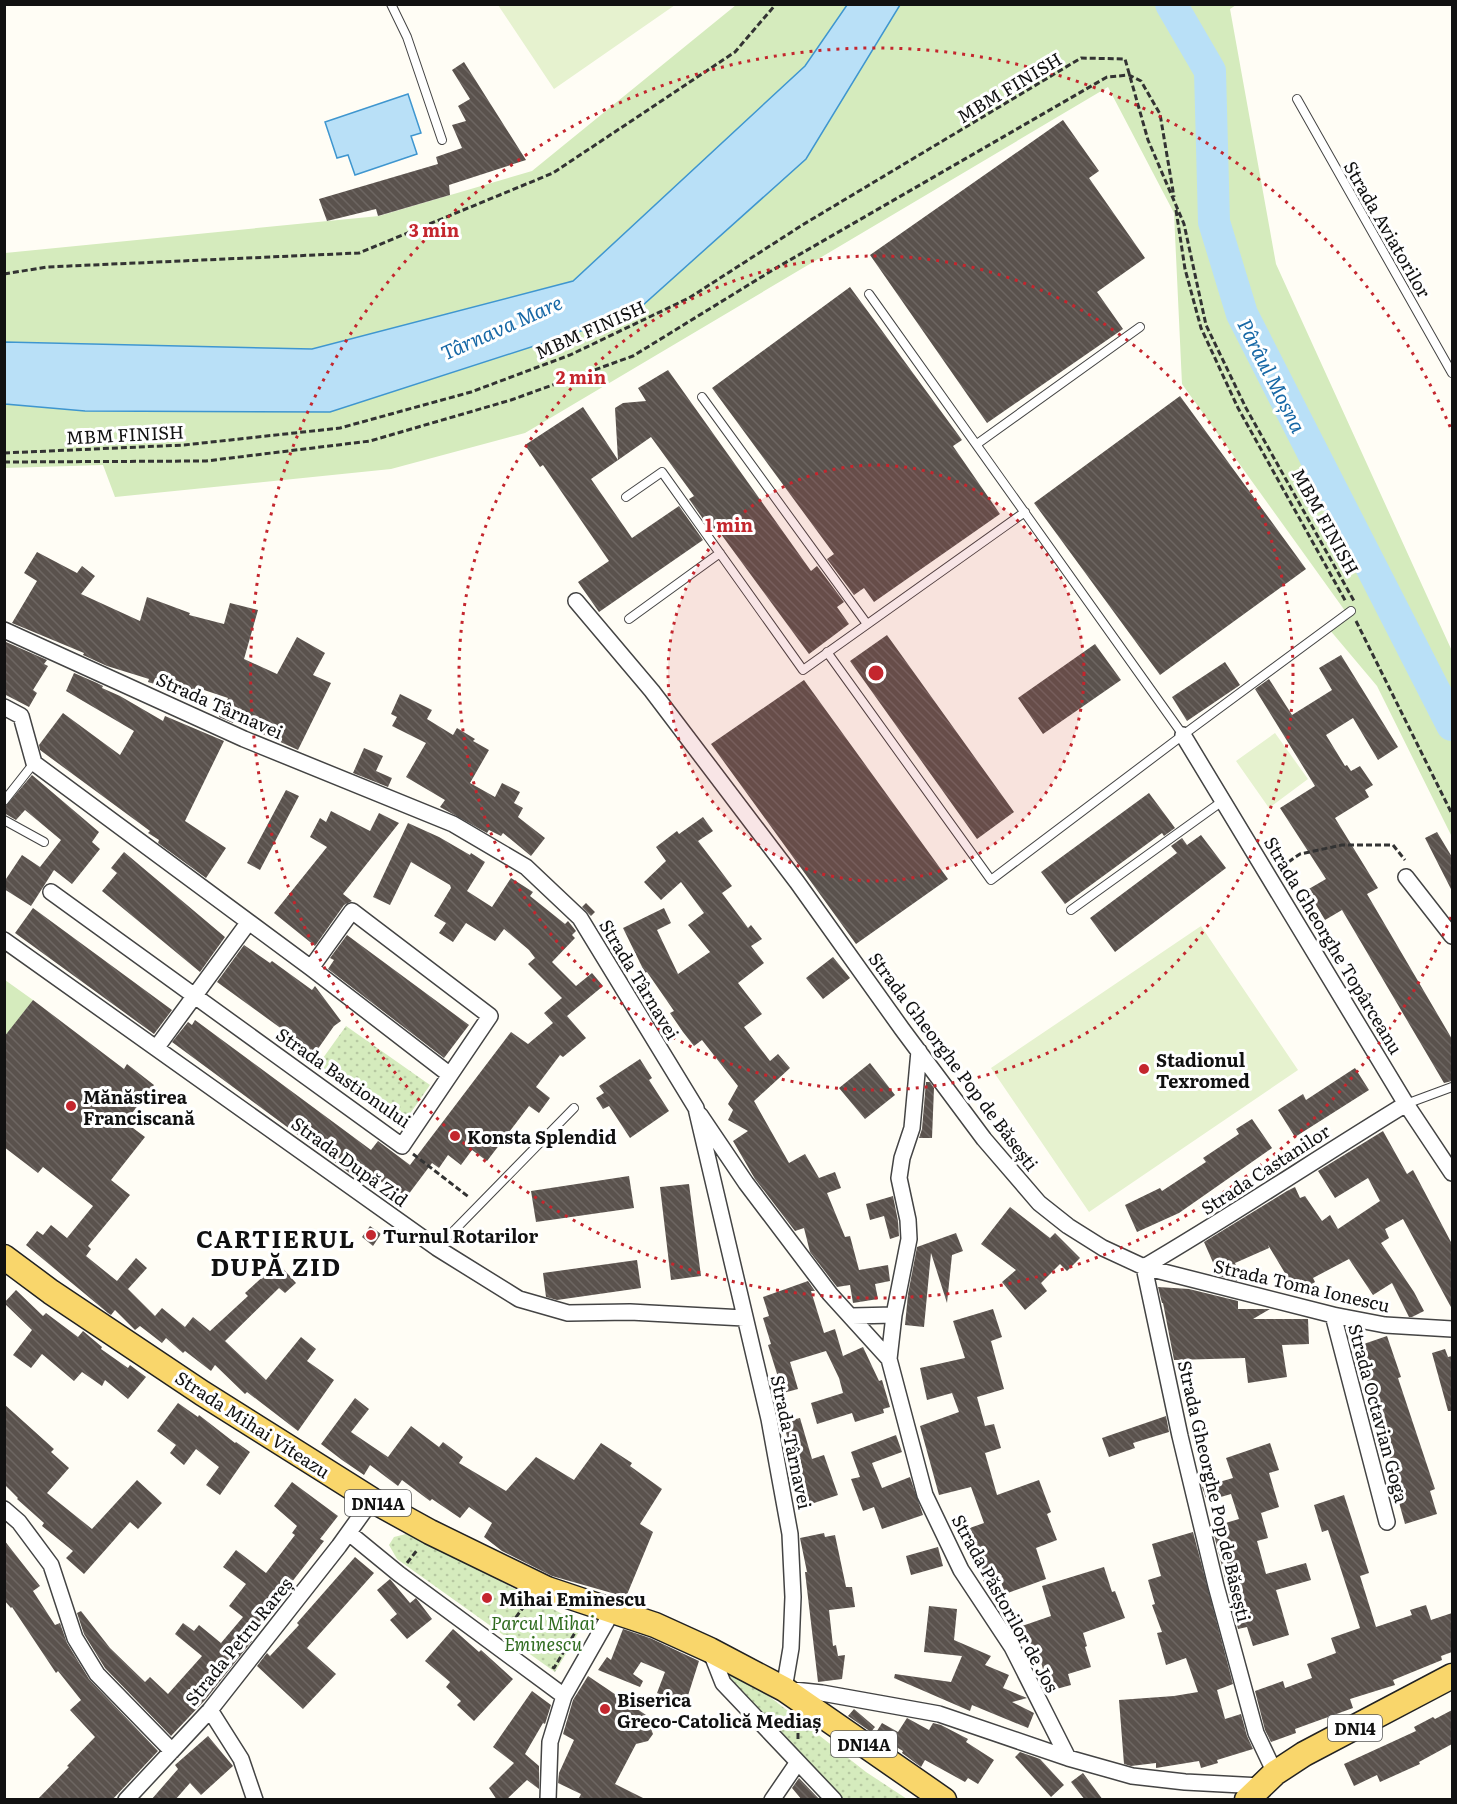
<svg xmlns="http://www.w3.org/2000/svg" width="1457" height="1804" font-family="Literata,serif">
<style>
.grass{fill:#d5ebbd}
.park{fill:url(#park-dots)}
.pitch{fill:#e6f2cf}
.water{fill:#b9e0f7;stroke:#3f96cf;stroke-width:1.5}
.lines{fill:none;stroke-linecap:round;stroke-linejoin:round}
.river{stroke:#b9e0f7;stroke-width:32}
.building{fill:url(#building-back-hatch)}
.lane-casing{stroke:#444;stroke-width:10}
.street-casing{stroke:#444;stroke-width:18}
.primary-casing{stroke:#222;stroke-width:27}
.path{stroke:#333;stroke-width:3;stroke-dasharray:6 3;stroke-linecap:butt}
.lane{stroke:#fff;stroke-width:8}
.street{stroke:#fff;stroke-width:15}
.primary{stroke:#f9d66b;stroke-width:24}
.ring{fill:none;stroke:#c4262e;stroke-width:3;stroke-dasharray:3 6}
.poi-dot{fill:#c4262e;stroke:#fff;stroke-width:2}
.labels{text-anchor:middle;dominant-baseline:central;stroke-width:6;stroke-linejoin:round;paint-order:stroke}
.shield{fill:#fff;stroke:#585858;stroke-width:1.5}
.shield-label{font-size:16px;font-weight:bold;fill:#111}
.street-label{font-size:18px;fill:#111;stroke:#fff}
.poi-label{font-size:18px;font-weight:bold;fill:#111;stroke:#fff;text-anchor:start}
.park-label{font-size:18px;font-style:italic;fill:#2f6b1f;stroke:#fff}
.water-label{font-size:20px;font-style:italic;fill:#1768a6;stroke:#fff}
.district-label{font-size:24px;font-weight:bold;letter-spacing:1.5px;fill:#111;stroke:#fff}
.centre{fill:#c4262e;stroke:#fff;stroke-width:3}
.ring-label{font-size:18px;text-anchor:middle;font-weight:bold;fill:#c4262e;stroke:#fff;stroke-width:6;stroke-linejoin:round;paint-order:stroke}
</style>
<defs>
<pattern id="park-dots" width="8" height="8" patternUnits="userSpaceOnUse" patternTransform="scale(1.5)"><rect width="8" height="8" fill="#d5ebbd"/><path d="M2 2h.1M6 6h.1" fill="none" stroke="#b6c8a1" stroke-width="1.8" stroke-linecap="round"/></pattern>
<pattern id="building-back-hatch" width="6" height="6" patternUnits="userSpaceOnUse" patternTransform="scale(1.5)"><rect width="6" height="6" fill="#5a524d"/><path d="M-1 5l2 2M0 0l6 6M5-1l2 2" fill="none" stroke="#6d6662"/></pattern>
</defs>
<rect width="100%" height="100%" fill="#fffdf5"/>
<path class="grass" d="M736 5H847L805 66 573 281 313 349 5 342V253L379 216 532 171Z
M900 5H1236L1230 9 1276 264 1452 651V837L1377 686 1329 629 1348 615 1182 384 1174 213 1108 87 525 433 391 469 115 497 103 465 5 468 4 404 85 411 330 412 806 159Z
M5 980 33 1000 5 1037Z"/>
<path class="park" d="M346 1026 430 1085 402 1125 318 1065Z
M406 1534 419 1538 583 1625 555 1672 397 1559 389 1545 394 1537Z
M710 1650 866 1772 907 1799H834L723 1683Z"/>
<path class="pitch" d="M498 5H675L554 89Z
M1275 733 1308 779 1269 808 1236 761Z
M1201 926 1298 1070 1089 1212 991 1068Z"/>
<path class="water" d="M847 5H900L806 159 633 314 330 412 85 411 5 404V342L312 349 573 281 805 66Z
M408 94 421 133 411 136 417 154 355 175 348 155 337 158 325 122Z"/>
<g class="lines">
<path class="river" d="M1171 4 1210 71 1214 222 1242 314 1452 725"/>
</g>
<path class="building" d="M464 62 526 160 449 185 450 195 378 216 376 209 327 221 319 199 438 164 436 157 462 148 452 125 466 121 458 106 470 99 452 70Z
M1063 120 1099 171 1089 178 1145 258 1097 292 1123 329 987 423 870 255Z
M850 287 962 440 953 446 1000 514 874 602 864 588 854 595 827 559 834 554 712 388Z
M668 370 811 571 817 566 844 602 837 607 849 624 809 654 718 530 713 533 689 499 694 496 651 437 591 479 632 538 679 506 703 540 599 612 578 582 609 561 543 465 540 467 525 445 583 407 618 460 615 408 623 403 646 401 638 388Z
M1180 396 1306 569 1160 675 1034 503Z
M37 552 77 573 82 566 95 576 81 594 140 621 147 597 190 613 189 615 224 624 230 603 258 610 244 659 277 674 297 637 325 653 313 675 331 683 298 750 234 721 233 723 219 717 228 698 198 688 194 701 173 695 174 690 148 682 149 679 107 666 83 655 84 653 12 623 37 581 24 573Z
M887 635 1014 812 977 839 850 661Z
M6 642 47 660 44 664 48 666 33 690 37 693 29 707 4 694V645Z
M1095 644 1121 680 1043 734 1018 698Z
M1341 655 1398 747 1378 760 1353 718 1326 735 1345 766 1347 765 1351 771 1360 766 1373 785 1365 790 1369 797 1335 818 1378 888 1367 894 1452 1039V1081L1444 1083 1342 910 1325 920 1307 890 1326 879 1280 808 1315 786 1255 689 1269 679 1292 715 1332 690 1319 668Z
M1225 662 1240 685 1187 721 1172 697Z
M74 673 97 683 103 686 102 688 120 696 163 721 165 716 224 741 185 821 226 848 206 878 158 843 159 840 148 833 150 831 40 750 39 745 63 713 120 755 134 731 66 691Z
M804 680 948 879 856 944 711 744Z
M400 694 432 710 427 719 453 735 457 728 475 739 473 741 489 750 470 783 495 797 502 783 520 792 514 803 523 808 518 817 545 838 531 856 503 833 501 836 489 830 487 833 440 807 445 800 406 777 426 743 392 726 397 717 391 714Z
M364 748 383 756 376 771 392 778 388 787 353 773Z
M32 775 99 832 92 842 100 849 72 884 54 870 31 906 4 889V882L22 855 40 867 61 840 25 810 16 820 4 813V808Z
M286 790 299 796 260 870 247 863Z
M1149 793 1175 828 1164 836 1162 833 1065 904 1041 872Z
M331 811 370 831 379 813 399 823 343 894 352 901 344 905 315 946 274 913 327 847 310 837 320 818 326 822Z
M703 817 713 831 698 841 732 886 722 893 748 928 751 925 762 939 751 946 764 963 738 983 762 1014 744 1027 770 1061 778 1054 790 1068 754 1101 789 1163 805 1154 819 1178 835 1172 841 1188 827 1193 845 1237 850 1236 859 1270 888 1265 890 1281 875 1284 878 1299 853 1303 850 1285 837 1287 810 1252 804 1228 795 1231 755 1179 733 1141 748 1131 728 1120 733 1110 728 1104 738 1086 702 1040 694 1046 683 1032 670 1013 674 1011 647 972 645 973 623 928 664 908 671 923 657 930 678 974 710 952 688 925 704 913 681 882 661 900 644 882 666 861 656 847 677 831 679 834Z
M408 823 439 837 470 855 471 853 485 862 467 891 492 907 511 878 533 892 530 896 565 924 568 921 576 931 572 935 575 938 552 962 576 986 592 973 603 986 567 1016 586 1038 563 1057 560 1055 536 1087 550 1098 539 1113 529 1106 487 1161 472 1150 461 1165 448 1155 439 1168 432 1163 405 1199 366 1171 359 1180 172 1042 188 1022 192 1025 195 1020 371 1150 378 1141 410 1165 511 1032 528 1044 553 1023 544 1013 562 998 528 964 535 958 529 950 504 929 495 941 466 923 453 942 439 933 446 923 434 916 451 888 450 885 411 862 390 905 373 897Z
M1437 832 1452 857V891L1425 838Z
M1201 835 1226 868 1115 952 1090 918 1177 853 1171 846 1182 838 1187 845Z
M124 852 225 937 200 972 102 891 117 873 111 868Z
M586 903 595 912 591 916 582 907Z
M33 908 172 1010 154 1034 15 933Z
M347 935 469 1025 444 1058 328 969 334 960 330 958Z
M244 945 270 963 272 961 312 990 315 986 341 1021 334 1026 315 1053 217 982Z
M833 957 850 978 823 999 806 978Z
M33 1000 124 1069 127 1064 154 1085 125 1122 145 1137 111 1180 130 1195 88 1246 91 1249 86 1256 117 1281 136 1258 147 1268 128 1289 155 1316 162 1308 185 1327 193 1317 210 1331 248 1296 245 1293 278 1263 296 1283 285 1293 279 1288 225 1341 266 1380 301 1337 316 1349 307 1361 334 1380 298 1431 247 1392 245 1394 215 1365 211 1371 185 1351 183 1353 166 1338 162 1343 140 1326 135 1330 115 1310 111 1315 108 1313 26 1245 37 1231 43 1235 51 1225 67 1238 93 1206 43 1167 38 1173 4 1147V1037Z
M640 1059 652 1078 649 1080 669 1111 630 1138 609 1106 603 1109 596 1098 604 1093 599 1086Z
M870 1063 895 1095 865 1119 839 1088Z
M1355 1068 1369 1090 1295 1137 1278 1110 1303 1094 1306 1100Z
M926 1082H930L934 1088 932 1138H919L922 1129Z
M1252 1119 1272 1148 1179 1213 1137 1232 1125 1205 1160 1188 1162 1191 1206 1162 1203 1158 1239 1134 1236 1129Z
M1383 1131 1407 1174 1413 1170 1452 1244V1309L1403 1219 1385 1229 1389 1238 1381 1243 1414 1292 1424 1311 1412 1317H1409L1392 1283 1373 1295 1349 1259 1313 1278 1315 1282 1297 1293 1268 1245 1269 1248 1235 1263 1240 1274 1237 1276V1281L1219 1276 1204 1242 1287 1191 1295 1187 1300 1198 1305 1196 1322 1221 1330 1215 1338 1229 1380 1201 1368 1178 1335 1198 1318 1171Z
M629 1176 634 1208 536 1222 531 1191Z
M689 1184 701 1276 671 1280 660 1187Z
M893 1196 898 1221 899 1236 890 1239 884 1216 870 1220 866 1204Z
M1010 1207 1050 1238 1055 1233 1080 1258 1067 1271 1060 1264 1041 1283 1047 1291 1025 1310 1002 1282 1016 1270 981 1244Z
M370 1226 381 1234 373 1246 362 1237Z
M956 1233 963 1251 952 1255 947 1303 931 1253 924 1327 905 1325 908 1294 917 1247Z
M637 1260 641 1288 557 1300 546 1297 543 1273Z
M808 1281 815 1291H811L824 1333 835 1329 843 1356 863 1347 879 1381 882 1380 890 1407 883 1409 884 1413 855 1422 852 1413 817 1424 811 1403 843 1393 839 1378 826 1351 790 1362 798 1389 783 1393 768 1345 771 1344 763 1318 769 1316 763 1297Z
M1158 1287 1189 1289 1238 1301V1309H1270L1253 1319H1308L1309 1344 1282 1345 1287 1377 1248 1383 1245 1358 1174 1360 1163 1303H1162Z
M16 1290 43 1316 46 1313 78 1337 83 1331 102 1347 101 1349 128 1368 130 1365 146 1377 128 1399 105 1380 102 1386 82 1372 74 1381 42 1354 31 1368 13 1355 32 1330 4 1303Z
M993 1309 1002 1337 991 1341 1004 1389 977 1397 985 1426 994 1424 1001 1448 985 1453 997 1495 1039 1480 1051 1512 1047 1514 1057 1540 1036 1548 1046 1579 1005 1594 999 1576 984 1582 964 1530 984 1523 971 1487 939 1495 920 1426 959 1412 952 1393 927 1400 920 1368 965 1358 953 1321Z
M1387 1336 1401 1377 1398 1378 1435 1489 1430 1491 1437 1514 1405 1524 1389 1467 1392 1466 1369 1391 1371 1390 1355 1347Z
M1445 1349 1448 1357 1452 1356V1411H1448L1432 1353Z
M355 1398 369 1409 351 1432 388 1457 411 1426 439 1447 443 1442 463 1457 459 1463 506 1491 536 1457 574 1480 601 1443 632 1463 630 1466 662 1489 640 1524 653 1532 626 1597 552 1576 502 1551 484 1537 492 1523 469 1507 460 1518 432 1499 430 1501 402 1480 398 1486 370 1465 364 1475 342 1460 321 1444Z
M178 1403 198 1417 199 1415 235 1443 236 1442 250 1452 220 1495 206 1485 219 1467 196 1449 184 1465 170 1453 176 1445 157 1431Z
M4 1404 54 1449 51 1452 69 1468 47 1493 92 1529 137 1480 162 1503 138 1529 130 1522 84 1574 66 1558 73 1551 42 1526 44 1523 17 1499 18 1498 4 1484Z
M1166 1416 1169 1432 1133 1443 1135 1448 1109 1457 1102 1438Z
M800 1418 812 1459 824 1455 838 1495 802 1507 790 1467 795 1465 783 1422Z
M896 1435 902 1452 872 1463 882 1488 910 1477 923 1515 882 1529 874 1507 863 1511 851 1479 860 1477 851 1452Z
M1270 1443 1279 1470 1269 1473 1279 1507 1261 1513 1268 1538 1257 1541 1266 1574 1306 1563 1311 1580 1276 1590 1289 1635 1253 1646 1247 1627 1238 1629 1212 1527 1239 1519 1231 1494 1207 1501 1202 1487 1233 1478 1226 1458Z
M292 1482 338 1516 320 1539 324 1541 248 1638 252 1641 206 1699 171 1736 105 1668 84 1634 77 1613 81 1611 110 1648 145 1682 150 1677 168 1694 202 1656 175 1634 183 1623 194 1631 199 1625 221 1643 243 1617 229 1606 246 1584 223 1567 236 1550 266 1573 295 1535 292 1533 297 1526 274 1506Z
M1344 1495 1369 1573 1360 1576 1376 1627 1412 1615 1410 1610 1426 1605 1431 1620 1452 1613V1652L1441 1656 1442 1660 1393 1680 1395 1685 1350 1699 1353 1708 1295 1729 1296 1733 1271 1742 1265 1730 1255 1691 1283 1681 1285 1688 1312 1678 1307 1664 1336 1653 1331 1638 1360 1628 1328 1530 1322 1532 1314 1505Z
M1193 1532 1233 1684 1217 1690 1225 1719 1241 1714 1247 1736 1253 1749 1217 1760 1218 1763 1201 1768 1199 1761 1156 1768V1763L1131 1766 1124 1764 1119 1700 1174 1696 1198 1692 1186 1658 1166 1665 1157 1633 1162 1632 1152 1605 1155 1604 1148 1580 1161 1576 1152 1544Z
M824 1533 825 1537 835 1535 846 1587H852L855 1607 829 1610 833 1646 836 1645 838 1656 845 1655 842 1679 818 1682 805 1572H807L800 1538Z
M4 1540 40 1586 33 1591 55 1625 60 1623 67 1643 89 1679 158 1751 112 1800H37L69 1767 67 1766 95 1737 70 1710 81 1700 58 1671 56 1673 12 1607 11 1608 4 1600Z
M938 1547 943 1566 911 1575 906 1556Z
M355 1557 374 1573 307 1648 336 1674 303 1709 257 1666 267 1653 270 1656 299 1625 297 1623Z
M1104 1567 1112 1592 1115 1591 1125 1618 1083 1633 1087 1646 1085 1647 1091 1667 1068 1674 1071 1685 1049 1691 1041 1662 1035 1664 1022 1626 1051 1616 1042 1586Z
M390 1579 410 1603 416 1598 432 1619 407 1639 390 1620 397 1614 377 1590Z
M929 1606 957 1609 954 1640 991 1656 985 1665 1009 1675 1003 1688 1027 1698 1012 1702 1034 1713 1028 1728 972 1705 970 1711 894 1678 895 1674 951 1682 962 1656 924 1652Z
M453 1629 479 1652 481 1650 513 1679 474 1721 457 1705 461 1701 446 1687 450 1682 425 1661Z
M623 1629 650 1638 699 1661 685 1705 657 1693 665 1672 641 1662 633 1674 643 1681 640 1687 598 1670 607 1657 611 1660Z
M588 1676 646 1715 642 1721 650 1726 653 1734 648 1741 636 1744 615 1784 647 1800H578L581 1794 558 1783 559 1773 574 1740 563 1734 573 1700Z
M532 1691 551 1705 545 1724 543 1723 525 1754 539 1766V1789L527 1780 506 1800H497L489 1788 514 1763 493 1747Z
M854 1709 875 1727 871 1732 848 1716Z
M1452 1710V1744L1419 1762 1420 1764 1380 1782 1377 1775 1354 1786 1344 1764 1416 1731 1414 1727 1433 1717 1435 1719Z
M907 1718 929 1730 933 1723 941 1725 968 1739 966 1742 994 1760 978 1784 968 1778 965 1782 925 1760 921 1767 902 1753 903 1751 875 1734 882 1723 898 1732Z
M208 1736 233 1766 201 1795 190 1783 175 1800H151L178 1769 175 1765Z
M1020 1752 1040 1759 1064 1785 1051 1797 1015 1757Z
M1083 1773 1103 1800H1085L1071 1782Z
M799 1778 820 1800H802L792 1788Z"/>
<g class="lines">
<g class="lane-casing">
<path id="lane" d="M391 4 407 37 442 140
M1297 99 1452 373
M869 294 1183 735
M702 397 867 624
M977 444 1140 327
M626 497 662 472 803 670 1025 512
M629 619 720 553
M827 652 991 880 1183 735 1351 611
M4 801 34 763
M4 820 44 842
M1071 910 1224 800
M1406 1104 1452 1087
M437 1248 574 1108"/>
</g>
<g class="street-casing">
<path id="street" d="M576 601 652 691 797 882 902 1029 984 1139 1039 1203 1068 1226 1103 1248 1144 1267 1333 1315 1385 1325 1452 1329
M4 630 244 739 453 824 526 867 580 918 696 1108 769 1419 790 1534 793 1597 791 1648 784 1689 822 1693 939 1714 1068 1758 1132 1776 1185 1782 1261 1786
M4 707 21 716 34 763 311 968 450 1075 490 1016 352 911 311 968
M1183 735 1406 1104 1452 1173
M1406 877 1452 936
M51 892 402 1146 450 1075
M4 940 437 1248 519 1299 568 1313 630 1312 744 1318
M157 1047 248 923
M919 1051 912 1128 902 1158 899 1178 908 1220 909 1239 894 1315 889 1359 925 1495 961 1570 1012 1647 1068 1758
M700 1115 746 1183 830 1294 889 1359
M1144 1267 1180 1436 1216 1586 1256 1733 1275 1773
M1144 1267C1233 1215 1319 1157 1406 1104
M1333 1315 1387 1522
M852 1316 894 1315
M4 1509 19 1522 51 1565 75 1638 97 1674 172 1751
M349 1533 399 1574 564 1696 613 1610
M710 1650 723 1683 834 1800
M210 1710 241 1759 255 1800
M126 1800 210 1710 339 1546 372 1500
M548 1800 550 1742 564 1696
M772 1800 798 1762"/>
</g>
<g class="primary-casing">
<path id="primary" d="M4 1257 51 1292 202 1393 372 1500 430 1532 547 1589 655 1625 710 1650 784 1689 944 1800
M1247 1800 1275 1773 1304 1754 1452 1676"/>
</g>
<path class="path" d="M1176 210 1185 269 1201 328 1238 408 1346 602
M4 274 47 267 359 253 553 173 735 52 776 4
M4 453 184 445 340 428 471 392 570 355 689 298 804 224 1081 58 1125 59 1148 140 1184 224 1206 325 1246 408 1354 601
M4 462 206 461 370 441 511 400 633 356 776 268 1107 77 1129 75 1141 81 1160 114 1174 197
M1356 621 1452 814
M1281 867 1300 854 1342 845H1393L1405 860
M413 1154 470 1198
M407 1563 418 1549
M505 1632 528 1601
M552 1667 554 1668 579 1626 564 1618
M798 1739V1724"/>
<use href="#lane" class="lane"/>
<use href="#street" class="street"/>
<use href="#primary" class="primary"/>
</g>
<circle cx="876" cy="673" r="208" fill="#c4262e" fill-opacity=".12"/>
<g class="ring">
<circle cx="876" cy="673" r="208"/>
<circle cx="876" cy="673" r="417"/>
<path d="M1451 917A625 625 0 1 1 1451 429"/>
</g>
<g class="poi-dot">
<circle cx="1144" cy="1069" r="6"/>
<circle cx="71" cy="1106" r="6"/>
<circle cx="455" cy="1136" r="6"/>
<circle cx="371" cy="1235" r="6"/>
<circle cx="487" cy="1598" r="6"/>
<circle cx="605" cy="1709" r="6"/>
</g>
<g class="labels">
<g class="shield">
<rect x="345" y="1490" width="66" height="26" rx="4.5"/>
<rect x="1328" y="1715" width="54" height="26" rx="4.5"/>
<rect x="831" y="1731" width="66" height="26" rx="4.5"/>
</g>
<g class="shield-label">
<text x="378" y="1503">DN14A</text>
<text x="1355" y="1728">DN14</text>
<text x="864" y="1744">DN14A</text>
</g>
<g class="street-label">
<text transform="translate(1009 87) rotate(-31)">MBM FINISH</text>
<text transform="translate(1388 229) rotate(60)">Strada Aviatorilor</text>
<text transform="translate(590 329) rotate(-24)">MBM FINISH</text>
<text transform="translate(125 434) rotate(-3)">MBM FINISH</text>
<text transform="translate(1326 521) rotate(61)">MBM FINISH</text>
<text transform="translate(220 705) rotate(24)">Strada Târnavei</text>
<text transform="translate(1334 945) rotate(59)">Strada Gheorghe Topârceanu</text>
<text transform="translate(640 979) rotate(59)">Strada Târnavei</text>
<text transform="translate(954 1061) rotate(53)">Strada Gheorghe Pop de Băsești</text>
<text transform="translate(344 1077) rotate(35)">Strada Bastionului</text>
<text transform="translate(350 1161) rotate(36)">Strada După Zid</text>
<text transform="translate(1265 1169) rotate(-33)">Strada Castanilor</text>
<text transform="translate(1302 1285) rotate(13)">Strada Toma Ionescu</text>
<text transform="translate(1379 1413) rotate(75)">Strada Octavian Goga</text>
<text transform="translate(253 1424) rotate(33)">Strada Mihai Viteazu</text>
<text transform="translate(792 1442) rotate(78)">Strada Târnavei</text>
<text transform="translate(1215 1491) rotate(77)">Strada Gheorghe Pop de Băsești</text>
<text transform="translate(1006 1603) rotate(61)">Strada Păstorilor de Jos</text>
<text transform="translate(238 1641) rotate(-51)">Strada Petru Rareș</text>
</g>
<g class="poi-label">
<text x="1156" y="1059">Stadionul<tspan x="1156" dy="21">Texromed</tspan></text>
<text x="83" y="1096">Mănăstirea<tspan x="83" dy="21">Franciscană</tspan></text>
<text x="467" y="1136">Konsta Splendid</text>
<text x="383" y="1235">Turnul Rotarilor</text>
<text x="499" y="1598">Mihai Eminescu</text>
<text x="617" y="1699">Biserica<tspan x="617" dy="21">Greco-Catolică Mediaș</tspan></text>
</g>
<g class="park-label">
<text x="543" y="1622">Parcul Mihai<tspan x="543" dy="21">Eminescu</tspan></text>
</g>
<g class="water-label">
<text transform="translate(501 326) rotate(-24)">Târnava Mare</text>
<text transform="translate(1273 375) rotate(63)">Pârâul Moșna</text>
</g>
<g class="district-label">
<text x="276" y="1237">CARTIERUL<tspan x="276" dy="28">DUPĂ ZID</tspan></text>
</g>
</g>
<circle cx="876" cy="673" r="9" class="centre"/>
<g class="ring-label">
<text x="434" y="237">3 min</text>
<text x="581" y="384">2 min</text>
<text x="729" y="532">1 min</text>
</g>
<rect width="1457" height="1804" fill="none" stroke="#111111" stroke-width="12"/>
</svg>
